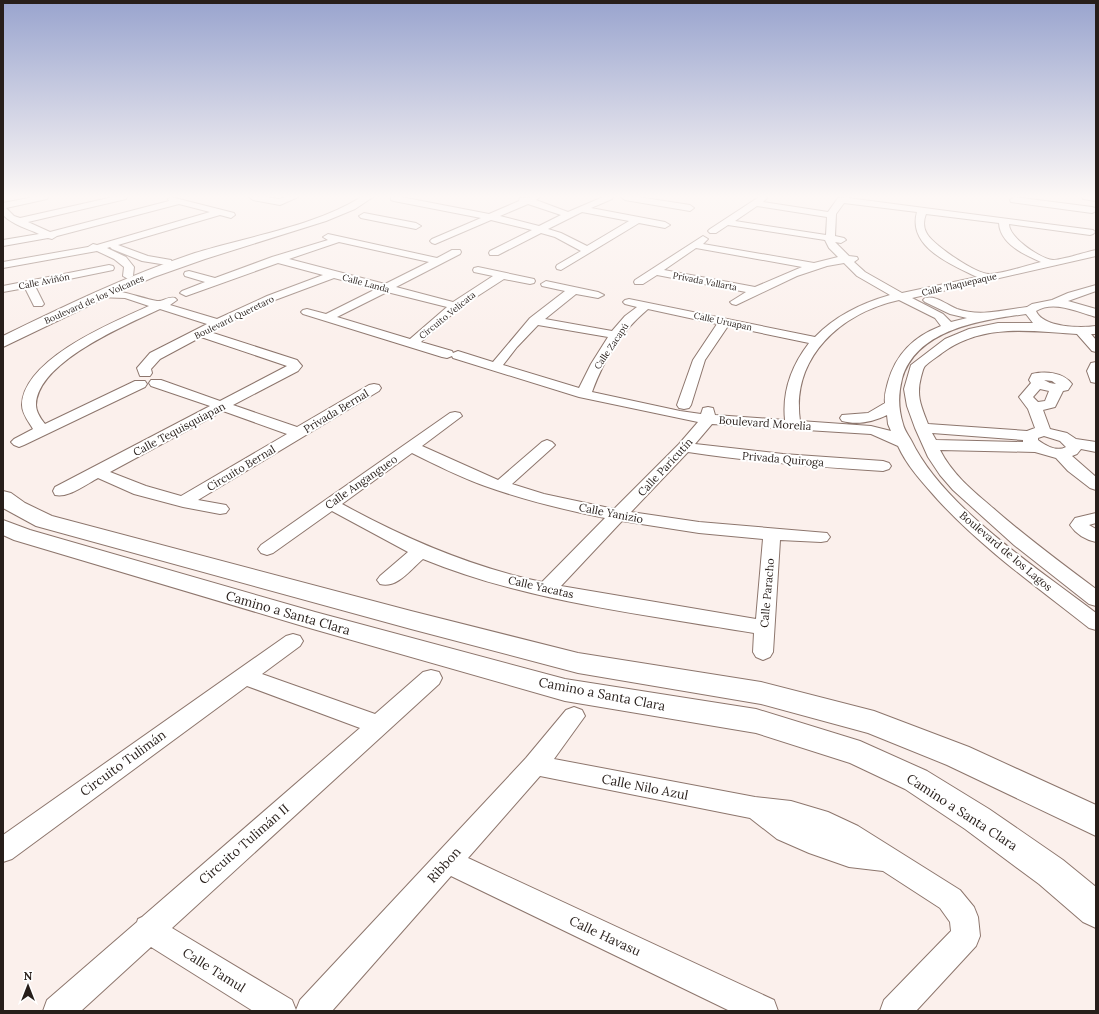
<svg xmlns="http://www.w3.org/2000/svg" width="1099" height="1014" font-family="Lora,serif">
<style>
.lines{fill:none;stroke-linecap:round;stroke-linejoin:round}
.minor-casing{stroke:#8d766d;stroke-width:2}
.tertiary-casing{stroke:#8d766d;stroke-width:2}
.secondary-casing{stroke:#8d766d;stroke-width:2}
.minor{fill:#fff;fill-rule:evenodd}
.tertiary{fill:#fff;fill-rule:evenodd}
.secondary{fill:#fff;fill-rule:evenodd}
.labels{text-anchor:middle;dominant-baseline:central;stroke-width:4;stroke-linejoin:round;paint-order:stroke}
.far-street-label{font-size:9px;fill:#271e1a;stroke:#fff}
.street-label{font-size:11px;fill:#271e1a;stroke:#fff}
.near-street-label{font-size:13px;fill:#271e1a;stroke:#fff}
</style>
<rect width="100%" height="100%" fill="#fbf0ec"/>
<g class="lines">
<g class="minor-casing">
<path id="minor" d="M34 197H48L47 199 6 208 14 216 20 218 113 197H127L126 199 28 222 50 232 169 201 168 199 171 197 234 213 235 215 231 218 220 215 118 245 148 256 171 260 172 262 171 264 167 265 142 261 112 249 110 247 107 248 126 257 134 267 133 276 128 279 123 276 124 267 114 259 97 251 3 268V262L88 247 93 244 97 245 210 212 179 204 57 236 52 239 48 238 3 246V240L39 234C26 228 13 225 3 215V203Z
M249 197H265L279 199 287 197H298L280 205 253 200Z
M391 197H401L489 214 519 201 520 198 540 197 536 200 568 212 603 197H613L612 199 591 208 665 222 670 225 665 228 639 223 561 270 557 269 556 267 557 265 581 251 555 237 541 233 498 255H490L489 253 490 251 532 230 491 220 435 244 432 243 430 241 432 239 481 218 394 201 391 200ZM528 204 561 215 539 226 500 216ZM582 212 629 221 587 246 561 233 548 229Z
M621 197H638L690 205 694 208 690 211 625 200Z
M759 197H766L767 198 763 202 828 212 838 198 849 197 848 198 1093 230 1095 232 1093 234 1090 235 1009 224C1009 238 1041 259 1053 260 1062 260 1086 252 1096 250V256L912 298 943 314 951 322 967 318 950 314 925 302 923 300 925 298C936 295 947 305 957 309 980 317 1003 310 1027 307L1032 304 1052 300 1068 293 1096 285V291L1068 301 1096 309V317C1078 312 1054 300 1036 311 1043 328 1081 328 1096 326V334H1091L1096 340V352L1092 351 1077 334C1030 331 983 323 942 353 937 357 930 361 925 366 923 368 922 374 921 377 916 396 921 406 928 424L1027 431 1035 428 1028 409 1019 397 1031 383 1029 380 1032 374C1045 371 1063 372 1072 384L1068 390 1063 391 1055 407 1043 410 1050 429 1067 433 1076 439 1096 442V452L1081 449 1077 454 1072 456 1096 477V490L1090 488 1068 471 1056 458 1035 452 940 450C952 474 973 491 993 508 1026 537 1061 563 1096 589V606L1089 604 1014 545 953 490 940 475 928 457 915 428 907 406 904 389 911 365 945 339 969 329 998 323H1033L1026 314C982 320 916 329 902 379 898 395 898 408 903 424 904 429 908 435 911 440 943 507 1037 568 1096 613V630L1089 628C1037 587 982 548 938 500 923 483 907 466 898 446L871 434 712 424 695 444 783 454 883 461 889 463 891 466 889 469 883 471C818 467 753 462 688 452L631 512 699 522 827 533 830 537 827 541 821 542 780 540 773 652 770 657 763 660 756 657 753 652 754 633C643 614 528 602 423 559 411 569 397 589 380 584L377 580 380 576 408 552 332 511 273 553 267 555 261 553 258 549 261 545 450 413 455 412 460 413 462 416 422 446 498 480 542 442 547 440 552 442 555 445 552 448 512 484 544 494 614 509 679 444 698 422 579 397 453 358 452 356 447 358 442 357 303 314 301 312 303 310 307 309 326 314 376 289 334 278 275 300 210 332 297 360 302 366 298 371 233 405 297 427 369 385 374 384 379 385 381 388 379 391 198 500 226 505 229 509 226 513 220 514 183 507 134 494 98 478C85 485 69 498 55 495L53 491 55 487 210 406 151 386 149 383 151 380H161L220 401 287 366 201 337 160 359 151 369 152 373 150 376H140L137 368 150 353 207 324 160 309C126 325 37 362 36 405 36 412 41 419 45 424L135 381H145L147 384 145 387 24 445 19 447 14 445 11 442 14 439 33 429C29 422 22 414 22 405 23 359 113 322 149 306L125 298 97 297 95 295 97 293C120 287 135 297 157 301 163 302 168 296 175 298L177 300 170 305 217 319 267 296 323 275 278 263 186 296 180 293 182 291 205 282 185 276 184 274 185 272 189 271 215 278 272 257 328 240 323 237 328 234 437 258 452 250H460L461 252 460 254 396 287 453 302 493 276 474 272 473 270 474 268 478 267 534 279 535 281 534 283 530 284 504 279 459 308 421 342 452 351 453 353 458 351 493 362 530 318 565 291 542 286 541 284 546 281 598 292 604 295 598 298 576 294 545 319 612 331 625 316 637 307 625 304 623 302 625 300 629 299 815 337C835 316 862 303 890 295L857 276 844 263 827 266 797 276 736 305 732 304 730 302 746 292 657 275 643 284H635L634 282 635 280 703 236 708 239 703 244 814 263 838 257 829 248 825 240 728 225 716 233H710L708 231 710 229ZM844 203 917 212C907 247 952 265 977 277L902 293 865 272 854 262 858 259 857 257 849 256 835 242 841 243 846 240 844 238 835 236 836 214ZM757 206 827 217 826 235 735 221ZM926 214 999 223C1000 244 1025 255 1041 262 1025 266 1005 273 990 274 977 275 931 244 926 232 923 226 924 219 926 214ZM339 242 429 262 385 284 289 259ZM696 248 802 267 755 287 664 270ZM387 292 447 307 410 339 337 317ZM899 300 935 318 941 326C913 337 896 354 888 382 886 390 884 395 885 403L868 413 842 415 840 418 842 421C857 425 873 422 887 415L888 424 891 431 871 426 800 421C791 357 841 313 899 300ZM648 309 717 324 693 360 677 405 679 408 684 409 689 408 691 405 705 360 728 326 809 343C792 365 782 391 785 420L715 415 713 408 708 407 703 408 701 414 680 411 592 392C605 357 620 333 648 309ZM538 325 608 337 591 364 579 388 503 365 517 347ZM1044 380 1052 381 1056 384 1050 383ZM1040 389 1049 391 1045 401 1038 402 1033 397ZM223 411 287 434 181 496 146 486 110 472ZM932 433 1023 440V442L936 440ZM1044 436 1060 441 1066 447C1057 452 1046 446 1038 440V438ZM412 453C436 465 460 477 485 486 524 500 565 510 605 518L542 582C471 567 406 539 342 504ZM622 521 699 533 763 539 756 619 561 586Z
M1014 197 1092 207 1095 208 1096 211 1092 213 1011 202 1010 200Z
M1082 197H1096V201L1083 199Z
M364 213 416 223 421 226 416 229 361 218 359 216Z
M109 265 113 266 114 268 113 270 35 286 44 304 42 306H34L25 288 3 292V286Z
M1096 362V383L1091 382 1087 371 1091 363Z
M1096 513V523L1089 525 1096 529V542C1086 540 1076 534 1070 525L1075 518Z
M293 634 300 636 303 641 300 646 262 674 375 714 423 672 431 670 439 672 442 678 439 684 172 928 292 1000 296 1010 300 1000 526 758 566 710 574 707 582 710 585 716 554 759 755 797 791 801 828 812 858 826 960 890 974 907 978 917 980 936 976 946 916 1011H880L884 1000 951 931 950 922 940 908 883 871 849 867 809 853 777 839 750 818 540 776 468 858 774 1000 778 1011H730L451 876 332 1011H253L151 947 81 1011H43L47 1000 137 922 138 919 142 917 360 728 247 686 12 859 3 862V835L286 636Z"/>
</g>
<g class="tertiary-casing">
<path id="tertiary" d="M361 197H373L355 209 326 221 205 259 154 277 105 298 3 347V336C66 305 129 275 195 253 246 237 316 226 361 197Z"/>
</g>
<g class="secondary-casing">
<path id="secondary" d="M3 491 11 493 25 503 52 516 411 611 578 653 761 682 874 711 969 747 1096 805V836L947 765 868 733 761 704 578 673 411 629 36 526 3 508Z
M3 520 30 530 315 612 565 679 756 709 860 741 927 771 989 809 1063 860 1096 887V928L1083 922 1039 884 965 829 905 789 850 763 756 733 565 701 306 627 14 540 3 535Z"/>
</g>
<use href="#minor" class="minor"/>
<use href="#tertiary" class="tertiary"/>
<use href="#secondary" class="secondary"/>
</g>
<linearGradient id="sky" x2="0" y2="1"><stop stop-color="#99a4ce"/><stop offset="0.58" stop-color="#fdf8f6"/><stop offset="1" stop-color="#fdf8f6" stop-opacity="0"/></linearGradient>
<rect width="1099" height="339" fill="url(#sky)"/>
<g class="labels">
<g class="far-street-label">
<text transform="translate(44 281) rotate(-11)">Calle Aviñón</text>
<text transform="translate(705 281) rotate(11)">Privada Vallarta</text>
<text transform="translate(366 283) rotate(15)">Calle Landa</text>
<text transform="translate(959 284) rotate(-13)">Calle Tlaquepaque</text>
<text transform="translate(94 299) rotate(-24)">Boulevard de los Volcanes</text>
<text transform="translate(447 315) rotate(-39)">Circuito Velicata</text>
<text transform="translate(234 317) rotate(-26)">Boulevard Queretaro</text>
<text transform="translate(723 321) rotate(12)">Calle Uruapan</text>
<text transform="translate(611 346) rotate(-56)">Calle Zacapú</text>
</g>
<g class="street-label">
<text transform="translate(336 411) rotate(-31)">Privada Bernal</text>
<text transform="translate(765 423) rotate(4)">Boulevard Morelia</text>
<text transform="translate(179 429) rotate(-28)">Calle Tequisquiapan</text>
<text transform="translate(783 459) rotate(5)">Privada Quiroga</text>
<text transform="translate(665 467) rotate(-47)">Calle Paricutín</text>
<text transform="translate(241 468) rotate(-31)">Circuito Bernal</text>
<text transform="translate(361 482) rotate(-35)">Calle Angangueo</text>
<text transform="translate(611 513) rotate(11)">Calle Yanizio</text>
<text transform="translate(1006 551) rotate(40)">Boulevard de los Lagos</text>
<text transform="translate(541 587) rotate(13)">Calle Yacatas</text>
<text transform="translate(767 593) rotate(-85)">Calle Paracho</text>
</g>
<g class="near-street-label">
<text transform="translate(288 613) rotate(16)">Camino a Santa Clara</text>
<text transform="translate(602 694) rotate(11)">Camino a Santa Clara</text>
<text transform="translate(123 763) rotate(-36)">Circuito Tulimán</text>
<text transform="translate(645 787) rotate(11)">Calle Nilo Azul</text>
<text transform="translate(962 812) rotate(33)">Camino a Santa Clara</text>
<text transform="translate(244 844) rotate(-41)">Circuito Tulimán II</text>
<text transform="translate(444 865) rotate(-48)">Ribbon</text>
<text transform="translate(605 936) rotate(25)">Calle Havasu</text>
<text transform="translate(214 970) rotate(32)">Calle Tamul</text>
</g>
</g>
<rect width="1099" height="1014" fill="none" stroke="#271e1a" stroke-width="8"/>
<g transform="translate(28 986)" stroke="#ffffff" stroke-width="3" paint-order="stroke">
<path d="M0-3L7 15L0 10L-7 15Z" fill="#271e1a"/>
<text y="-6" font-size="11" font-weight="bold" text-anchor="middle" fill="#271e1a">N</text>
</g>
</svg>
